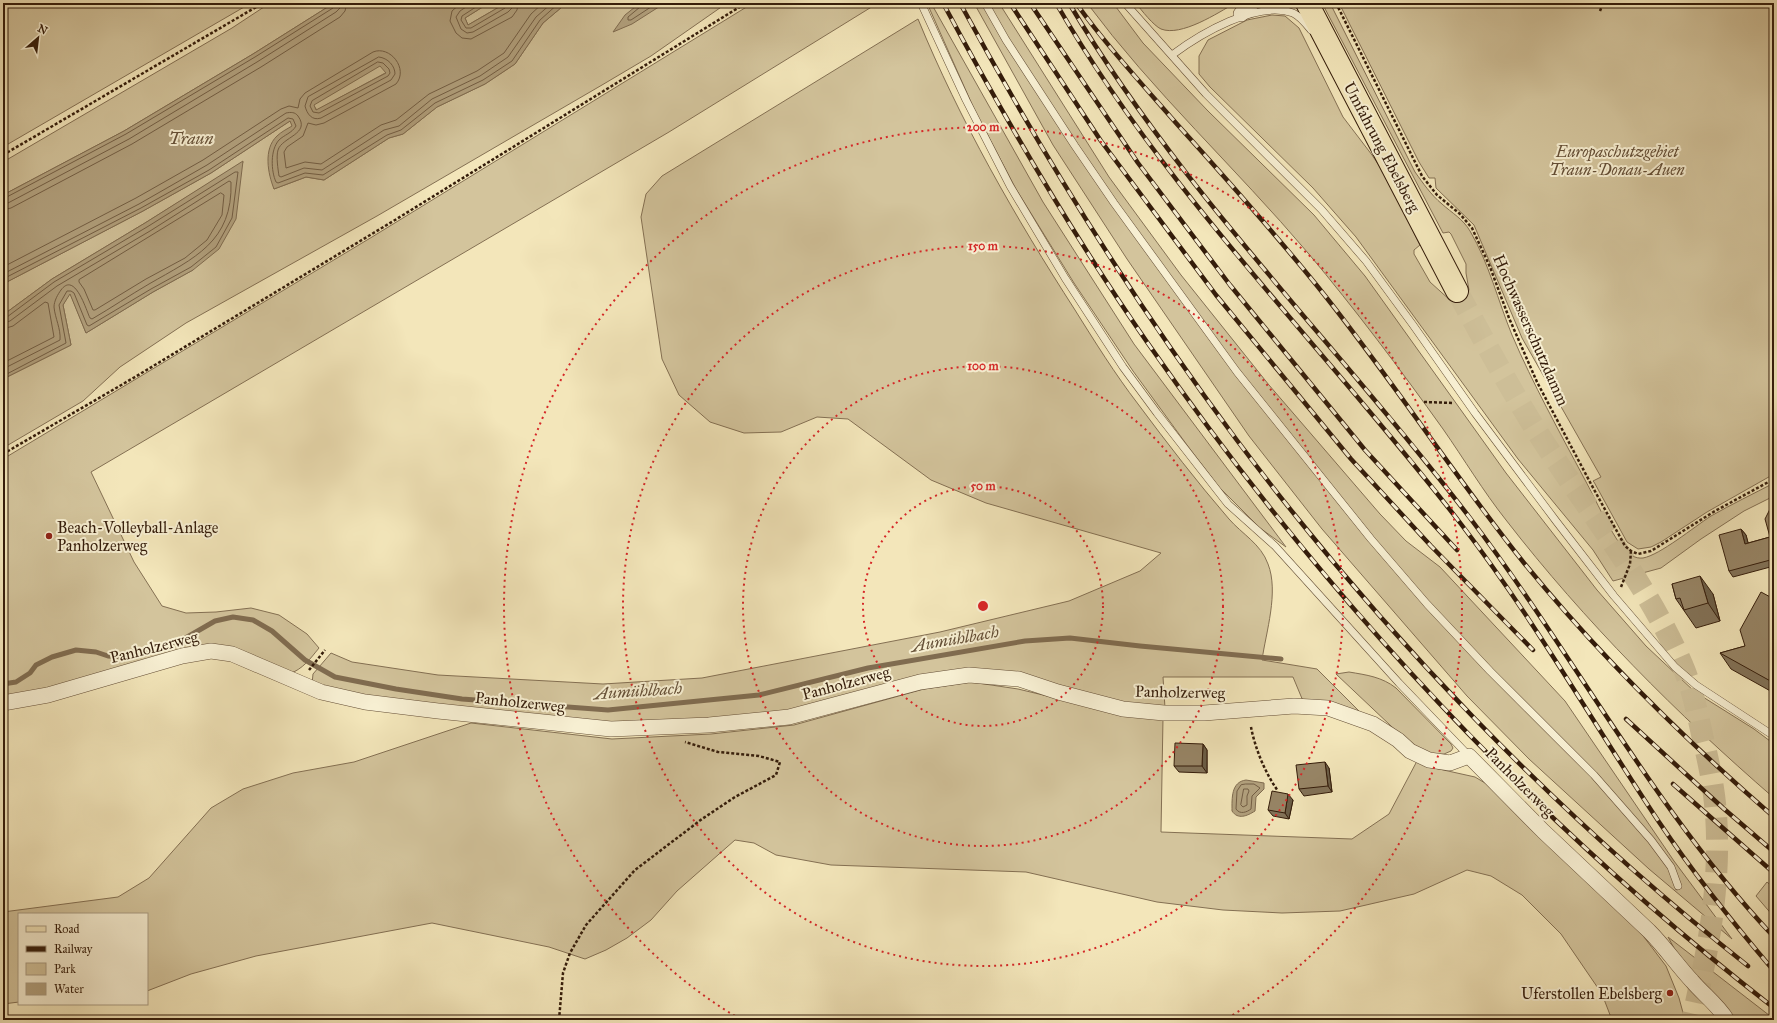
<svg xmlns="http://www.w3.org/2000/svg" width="1777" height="1023" font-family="'IM FELL Great Primer',serif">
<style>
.green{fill:#d3c49c;stroke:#847053}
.water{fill:#b2a17e;stroke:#806c50;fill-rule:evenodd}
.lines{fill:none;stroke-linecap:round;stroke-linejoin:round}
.shore{stroke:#735e44;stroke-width:1}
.stream{stroke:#806c50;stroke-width:5}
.primary-tunnel{stroke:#cdbe97;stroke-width:22;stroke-dasharray:22 11;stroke-linecap:butt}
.lane-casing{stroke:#644e36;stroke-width:8}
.street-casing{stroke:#644e36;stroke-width:16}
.primary-casing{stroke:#341c0a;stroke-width:24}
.path{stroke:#341c0a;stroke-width:2.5;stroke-dasharray:3 2;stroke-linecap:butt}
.lane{stroke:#f7efd2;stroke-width:7}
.street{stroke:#f7efd2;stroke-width:15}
.primary{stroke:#f3e6ba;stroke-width:22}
.rail-casing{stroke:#341c0a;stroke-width:4.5}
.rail{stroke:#f7efd2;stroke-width:3;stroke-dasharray:9;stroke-linecap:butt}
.wall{fill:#827258;stroke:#341c0a}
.shaded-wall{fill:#6a5d47;stroke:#341c0a}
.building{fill:#978566;stroke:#341c0a}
.ring{fill:none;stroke:#d62828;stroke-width:2;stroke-dasharray:2 4}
.poi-dot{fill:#8f2418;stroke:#f7efd2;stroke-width:1.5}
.labels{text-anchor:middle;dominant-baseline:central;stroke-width:4;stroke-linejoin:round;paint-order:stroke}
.street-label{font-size:16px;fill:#341c0a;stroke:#f7efd2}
.park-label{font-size:16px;font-style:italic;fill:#644e36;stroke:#f7efd2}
.poi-label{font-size:16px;fill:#341c0a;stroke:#f7efd2;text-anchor:start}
.water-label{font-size:17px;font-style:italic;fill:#665138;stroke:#f7efd2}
.centre{fill:#d62828;stroke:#f7efd2;stroke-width:2}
.ring-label{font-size:12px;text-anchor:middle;font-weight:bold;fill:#d62828;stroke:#f7efd2;stroke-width:4;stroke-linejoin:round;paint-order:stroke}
</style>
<rect width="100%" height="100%" fill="#f3e6ba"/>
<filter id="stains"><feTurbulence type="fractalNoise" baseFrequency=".005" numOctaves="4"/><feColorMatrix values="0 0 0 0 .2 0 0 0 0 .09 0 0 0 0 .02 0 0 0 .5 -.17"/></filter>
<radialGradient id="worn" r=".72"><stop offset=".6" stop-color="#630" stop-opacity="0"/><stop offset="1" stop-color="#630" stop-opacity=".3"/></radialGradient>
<path class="green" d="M3 3H251L3 147Z
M270 3H334L253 54 124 131 3 195V162L232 28Z
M489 3H506L468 25 465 18Z
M564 3H727L651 56 602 85 377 216 186 323 120 367 83 401 3 448V381L7 377 71 345 63 305 70 293 86 333 153 292 193 270 243 162 145 223 52 279 3 315V284L143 211 211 173 290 121 293 126 277 137 274 189 306 177 324 180 389 138 403 134 437 107 485 84 515 64 543 23 562 7Z
M753 3H878L669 132 91 472 134 562 162 606 186 613 216 612 251 608 279 615 307 634 319 648C310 659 303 669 289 674L232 649 89 679 3 699V459L372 237Z
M927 3H931L1043 202 1134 344 1286 547 1260 528 1219 487 1187 445 1133 371 1074 283 1016 189 975 111Z
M974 3H999L1109 177 1181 275 1269 385 1380 514 1406 541 1440 567 1565 701 1674 861 1732 939 1649 869 1529 759 1467 696 1322 529 1249 436 1127 259 1053 145Z
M1087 3H1113L1143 43 1208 111 1314 215 1365 276 1506 473 1597 590 1646 646 1695 692 1754 729 1774 744V798C1677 714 1585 622 1506 520 1483 491 1464 459 1443 429 1400 369 1355 309 1308 253 1236 168 1153 92 1087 3Z
M1136 3H1235C1218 13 1181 37 1161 29 1154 26 1141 10 1136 3Z
M1322 3H1330L1415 172C1423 183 1431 195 1442 204 1452 213 1463 219 1470 231 1489 263 1498 301 1512 335 1533 384 1559 431 1584 478 1597 502 1608 528 1624 550 1629 554 1635 559 1643 558 1660 555 1694 527 1711 516 1732 504 1753 494 1774 483V496L1744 511 1701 539 1661 568 1613 581 1593 550 1518 459 1356 237 1313 188 1210 87 1199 74V56L1208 40 1247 20 1272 15 1285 16 1299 28 1343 117 1372 155 1386 176 1420 245 1414 250V254L1430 282 1451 301 1458 302 1463 301 1469 290 1466 273V264L1451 234 1449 232 1443 233Z
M1339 3H1774V474L1707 512 1661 542 1651 547 1638 549 1627 542 1594 482 1593 481 1601 477 1522 338 1474 225 1436 188 1435 178H1429L1419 162Z
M918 19C960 121 1015 217 1075 310 1095 342 1115 374 1138 404 1167 443 1197 482 1229 519 1242 534 1261 544 1268 564 1279 592 1266 632 1262 660L1317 669 1363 715 1303 701 1293 677H1163L1165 708 1123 704 967 670 788 713 612 724 365 698 312 684 313 674 331 653 352 662 438 675 603 684 702 678 940 632 1069 601 1140 571 1161 553 986 503 931 480 848 419 817 417 781 432 744 433 710 422 679 395 662 359 641 217 646 194 662 176Z
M380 65 387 72 317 110 313 105Z
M1349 672C1367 675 1382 677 1396 688L1451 744 1453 748 1451 751 1444 754 1434 755 1408 742 1336 674Z
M971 682 1018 689 1122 714 1163 718 1161 832 1352 839 1389 814 1417 761 1430 767 1475 777 1485 783 1580 873 1644 937 1666 966 1679 998 1685 1020H1612L1602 994 1561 934 1522 895 1491 876 1467 870 1414 894 1340 911 1282 913 1223 910 1157 902 1026 872 831 865 776 855 754 843 735 840 677 891 651 920 627 938 606 950 585 959 549 947 432 923 256 956 191 974 147 991V914H19V1002L3 1004V912L118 897 149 878 211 808 243 789 293 773 354 762 471 723 612 739 711 734 794 725 924 689Z
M1767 882 1774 888V917L1756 896Z
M1668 937 1774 1019V1020H1733L1680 959Z"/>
<path class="water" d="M334 3H489L465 18 468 25 506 3H564L562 7 543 23 515 64 485 84 437 107 403 134 389 138 324 180 306 177 274 189C268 174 263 149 277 136 281 132 287 129 292 126L290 121 211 173 143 211 3 284V195L124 131 253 54ZM380 66 386 73 316 110 314 105Z
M640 3H665L632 24 613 32 625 15Z
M243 161 236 219 219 249 193 270 153 292 86 333 70 294 63 305 71 345 7 377 3 381V315L52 279 145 223Z
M1246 780 1264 783V789L1256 797 1255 811C1247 816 1238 820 1232 811 1232 798 1231 782 1246 780Z"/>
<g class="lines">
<path class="shore" d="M461 3 452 11 450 21 456 33 462 38 471 39 512 17 517 10 518 3
M472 3 460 11 456 17 461 29 467 33 473 32 508 12 512 8V3
M482 3 462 16 461 20 466 28H471L505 8 507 3
M642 3 640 7 628 17V20H631L657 3
M379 57C388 58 395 66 395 74L391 80 321 118C312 121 307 114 305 106L308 97Z
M378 62 383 63 389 69 390 73 388 76 319 113 313 112 310 106 312 101Z
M221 193 224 195 222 215 207 240 185 258 146 279 95 310H93L84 289 79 282V280Z
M3 199 126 134 255 57 333 8 336 3
M3 204 8 203 129 139 257 62 336 12 340 8 341 3
M3 210 11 208 132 144 261 67 340 17 345 11 347 3
M3 267 136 198 203 160 281 109 289 106 298 108 300 99 305 93 373 52C390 45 409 69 396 84L324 123 316 125 308 123 303 136 287 147 284 152 286 168 305 162 321 164 381 125 396 120 429 94 477 71 504 53 531 14 543 3
M3 274 139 204 207 165 286 113C291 112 295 112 298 116 311 134 282 137 278 150 276 157 278 169 279 176L281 177 304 168 322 170 384 130 399 126 432 99 480 76 508 57 536 17 552 3
M3 279 141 208 209 170 288 118 293 119 296 126C292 133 284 135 279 140 270 150 271 171 276 182L278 183 305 173 323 175 387 135 401 130 435 103 483 80 512 61 540 20 559 3
M3 317H7L54 282 147 227 235 172H238L232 218 216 247 191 267 151 289 89 326 87 325 74 293 71 291H67L59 305 66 343 3 376
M3 323 10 321 57 286 150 231 229 181 231 182C233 242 194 258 149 284 130 295 111 308 92 319L90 318C86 310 75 271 61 290 58 294 54 301 54 307 55 318 61 329 60 340L3 369
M3 329 13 326 45 302 48 303 54 337 3 363
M1246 784H1254L1260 788 1252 796 1251 809C1247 812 1240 815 1236 809L1237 791 1241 785Z
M1244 789H1248L1249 791 1247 796V805L1243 807 1241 805Z"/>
<path class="stream" d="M3 684 16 682 30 673 36 665 52 657 76 650 96 652 108 656 121 657 182 640 215 621 233 617 253 620 272 631 305 660 335 677 396 689 462 699 608 710 759 695 868 668 1025 641 1070 638 1140 646 1281 659"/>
<path class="primary-tunnel" d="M1457 291C1485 342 1513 395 1545 444 1592 516 1651 589 1684 669 1693 691 1698 716 1703 739 1709 763 1714 788 1716 814 1721 884 1708 952 1692 1020"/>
<g class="lane-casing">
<path id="lane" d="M921 3 966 100 1010 186 1065 278 1123 367 1157 413 1228 504 1275 546 1399 683 1469 756
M985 3 1006 40 1075 146 1114 203 1237 372 1371 539 1427 604 1490 671 1594 775 1651 840 1671 867 1678 886
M1125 3 1206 94 1321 209 1366 261 1413 325 1475 413 1556 521 1614 596 1675 667 1696 685 1774 736
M1172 55C1200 34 1257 0 1293 13 1300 16 1307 25 1311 30"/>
</g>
<g class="street-casing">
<path id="street" d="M1241 14 1252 3
M3 703 48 695 182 656 211 651 232 654 321 692 365 702 438 711 611 729 709 725 789 717 920 682 969 675 1019 679 1058 692 1123 709 1164 713H1204L1294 706 1328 708 1373 724 1398 740 1410 751 1429 760 1450 763 1469 756 1543 831 1649 931C1665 947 1677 965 1692 981 1703 994 1718 1005 1727 1020"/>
</g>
<g class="primary-casing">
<path id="primary" d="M1307 3 1457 291"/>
</g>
<path class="path" d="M1336 3 1422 176 1437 195 1460 214 1472 228 1490 267 1509 318 1537 382 1591 484 1625 546 1631 551 1638 554 1651 551 1715 511 1774 479
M1600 11 1603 3
M3 155 263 3
M1424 402 1454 403
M3 454 135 377 395 220 746 3
M1621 587 1630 564 1631 551
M309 670 325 650
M1251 727C1255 748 1265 773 1278 791
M559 1020 563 973 570 953 586 925 635 870 702 819 735 797 776 775 780 762 759 756 718 752 685 742"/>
<use href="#lane" class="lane"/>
<use href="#street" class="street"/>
<use href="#primary" class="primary"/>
<g class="rail-casing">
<path id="rail" d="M943 3C1005 119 1072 234 1147 342 1322 594 1532 820 1774 1008
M960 3C1042 154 1133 301 1236 439 1381 633 1558 816 1748 966
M1010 3 1101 141 1216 295 1351 459 1431 546 1533 650
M1030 3 1138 163 1230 285 1365 450 1457 550
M1056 3C1166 194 1327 350 1461 524 1534 619 1593 723 1659 822 1694 874 1733 923 1774 971
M1069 3C1180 191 1338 345 1470 518 1575 656 1655 811 1774 937
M1076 3C1106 45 1142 84 1176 123 1223 175 1270 228 1314 282 1388 373 1451 472 1524 563 1599 655 1684 739 1774 817
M1626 719 1723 808 1774 852
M1673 784 1774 873"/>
</g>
<use href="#rail" class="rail"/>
</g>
<path class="wall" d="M1774 508V566L1733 577 1729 571 1741 529 1746 535 1748 543 1770 537Z
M1672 584 1713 594 1720 621 1696 628 1676 599Z
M1774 599V693L1731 669 1720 653 1745 646Z
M1203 744 1207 750V773L1179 772 1174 766Z
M1329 768 1332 792 1304 796 1299 789Z
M1293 800 1289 819 1273 816 1268 810Z"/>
<path class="shaded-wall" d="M1741 529 1746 535 1750 550 1745 544Z
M1700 576 1713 594 1720 621 1708 603Z
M1203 744 1207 750V773L1202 766Z
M1325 762 1329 768 1332 792 1328 786Z
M1288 794 1293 800 1289 819 1285 813Z"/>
<path class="building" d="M1774 508V559L1729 571 1719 535 1741 529 1745 544 1770 537 1765 519 1770 509Z
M1700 576 1708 603 1684 610 1680 598 1676 599 1672 584Z
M1761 592 1774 599V683L1720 653 1745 646 1740 630Z
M1175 743 1203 744 1202 766H1174Z
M1325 762 1328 786 1299 789 1296 765Z
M1272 791 1288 794 1285 813 1268 810Z"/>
<g class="ring">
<circle cx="983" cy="606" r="120"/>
<circle cx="983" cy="606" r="240"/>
<circle cx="983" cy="606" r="360"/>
<path d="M740 1019A479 479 0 1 1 1226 1019"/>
</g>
<g class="poi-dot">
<circle cx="49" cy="536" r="4"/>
<circle cx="1670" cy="993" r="4"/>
</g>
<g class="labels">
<g class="street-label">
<text transform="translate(1382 147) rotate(62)">Umfahrung Ebelsberg</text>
<text transform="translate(1531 330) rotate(66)">Hochwasserschutzdamm</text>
<text transform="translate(154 647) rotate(-14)">Panholzerweg</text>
<text transform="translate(846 683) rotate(-15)">Panholzerweg</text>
<text transform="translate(1180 692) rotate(1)">Panholzerweg</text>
<text transform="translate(520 702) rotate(6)">Panholzerweg</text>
<text transform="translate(1520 782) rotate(45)">Panholzerweg</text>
</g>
<g class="park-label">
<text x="1617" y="151">Europaschutzgebiet<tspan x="1617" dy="18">Traun-Donau-Auen</tspan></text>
</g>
<g class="poi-label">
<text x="57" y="527">Beach-Volleyball-Anlage<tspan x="57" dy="18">Panholzerweg</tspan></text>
<text x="1662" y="993" text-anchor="end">Uferstollen Ebelsberg</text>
</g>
<g class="water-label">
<text x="191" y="138">Traun</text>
<text transform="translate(955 639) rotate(-10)">Aumühlbach</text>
<text transform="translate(638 691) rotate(-4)">Aumühlbach</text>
</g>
</g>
<circle cx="983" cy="606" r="6" class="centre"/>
<g class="ring-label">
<text x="983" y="131">200 m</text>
<text x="983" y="250">150 m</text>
<text x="983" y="370">100 m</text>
<text x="983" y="490">50 m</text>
</g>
<rect width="1777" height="1023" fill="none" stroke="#f3e6ba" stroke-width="16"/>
<rect x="4" y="4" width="1769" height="1015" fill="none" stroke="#341c0a" stroke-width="2"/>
<rect x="8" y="8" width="1761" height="1007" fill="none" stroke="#341c0a"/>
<rect x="18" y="913" width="130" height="92" fill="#f7efd2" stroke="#a99b82"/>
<rect x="26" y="926" width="20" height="6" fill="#f3e6ba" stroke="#a99b82"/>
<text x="54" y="933" font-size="12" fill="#341c0a">Road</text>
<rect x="26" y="946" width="20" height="6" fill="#341c0a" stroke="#a99b82"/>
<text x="54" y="953" font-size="12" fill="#341c0a">Railway</text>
<rect x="26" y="963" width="20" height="12" fill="#d3c49c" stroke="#a99b82"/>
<text x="54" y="973" font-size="12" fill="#341c0a">Park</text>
<rect x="26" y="983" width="20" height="12" fill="#b2a17e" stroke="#a99b82"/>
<text x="54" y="993" font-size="12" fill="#341c0a">Water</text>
<g transform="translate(38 38) rotate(28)" stroke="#f7efd2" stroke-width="3" paint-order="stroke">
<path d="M0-3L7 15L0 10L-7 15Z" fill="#341c0a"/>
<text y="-6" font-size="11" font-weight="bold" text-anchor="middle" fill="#341c0a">N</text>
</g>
<rect width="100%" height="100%" filter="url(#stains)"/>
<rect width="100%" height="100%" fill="url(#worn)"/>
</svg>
